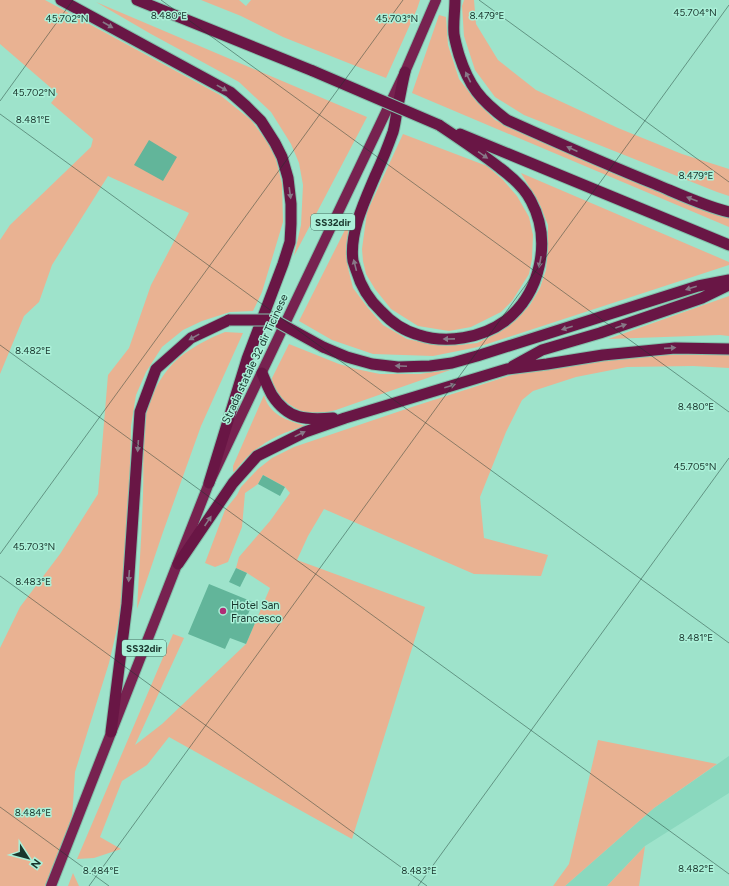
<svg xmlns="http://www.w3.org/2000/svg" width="729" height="886" font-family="Figtree,sans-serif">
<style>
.built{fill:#8ad8be}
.green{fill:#e9b292}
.building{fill:#62b59a}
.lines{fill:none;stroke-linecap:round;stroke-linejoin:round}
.primary-casing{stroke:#83c0ab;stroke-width:12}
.trunk-casing{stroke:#83c0ab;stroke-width:13}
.primary{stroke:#772250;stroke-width:10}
.trunk{stroke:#691645;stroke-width:11}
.trunk-bridge-casing{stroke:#83c0ab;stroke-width:13;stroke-linecap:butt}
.trunk-bridge{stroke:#691645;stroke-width:11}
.oneway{fill:#877887}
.ticks{fill:none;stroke:#19362d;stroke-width:1;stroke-opacity:0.45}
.poi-dot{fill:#b02d76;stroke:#abf0d8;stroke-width:1.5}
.labels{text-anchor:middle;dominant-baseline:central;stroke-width:3;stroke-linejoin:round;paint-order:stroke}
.shield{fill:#abf0d8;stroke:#456e60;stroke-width:1}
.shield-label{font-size:10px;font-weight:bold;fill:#19362d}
.street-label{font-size:11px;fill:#19362d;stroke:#abf0d8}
.poi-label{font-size:11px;fill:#19362d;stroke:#abf0d8;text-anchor:start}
.ticks-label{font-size:10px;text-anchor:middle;fill:#19362d;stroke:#abf0d8;stroke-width:3;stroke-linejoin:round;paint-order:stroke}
</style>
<rect width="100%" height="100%" fill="#9ee3cb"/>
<path class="built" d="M729 756V793L645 846 607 886H565L654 808Z"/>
<path class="green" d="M0 0H45L220 95 251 120 274 151 282 184 283 222 262 292 253 311 230 312 202 321 183 330 162 347 146 372 136 395 131 426 130 476 127 521 124 596 119 620 109 663 75 772 72 819 45 886H0V648L20 607 60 554 98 494 108 375 129 348 151 285 189 213 108 176 52 265 39 302 24 316 0 374V240L10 225 91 147 93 139 51 103 58 94 0 44Z
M201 0H239L246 6 251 0H420L417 9 386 78 283 37 241 16Z
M464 0H474L476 24 498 60 536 90 618 128 682 154 729 169V196L717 192 524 115 495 97 475 70 464 36 462 6Z
M96 2 367 117 294 256 301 225 303 185 299 163 291 144 271 112 239 82 208 65 151 34Z
M439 15 446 17 448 45 459 79 476 101 495 120 555 147 729 217V227L412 93Z
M403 134 487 166 503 180 517 196 529 217 533 235 532 259 529 274 512 301 501 312 471 327 449 331 418 326 391 309 375 289 366 274 363 261 362 249 367 212Z
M521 173 729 262V265L478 347 433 356 373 354 332 340 299 321 350 220 346 247 348 268 353 288 368 308 383 325 407 339 430 344 460 345 477 343 498 333 516 320 530 305 540 288 546 270 548 246V225L540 205Z
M729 296V336L720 335 608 339Z
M225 332 243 333 201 426 163 532 137 609C139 571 142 532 143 493 144 469 142 444 145 420 148 398 162 372 180 357 193 347 209 338 225 332Z
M289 344 339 364 356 369 380 374H420L453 369 336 410C326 413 315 415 305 412 291 408 273 394 272 378Z
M729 353V368L693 366 627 367 576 377 533 391 522 400 506 432 480 497 484 538 548 555 541 576 474 574 324 509 308 536 297 560 425 607 352 839 169 737 147 765 122 781 100 837 121 849 94 858 77 859 173 634 184 638 135 745 162 724 246 644 270 588 247 573 236 568 239 557 270 521 290 493 285 487 263 475 258 484 245 493 242 527 228 562 215 567 205 563 225 510 237 495 241 487 258 469 272 458 294 447 415 406 518 373 595 359 664 355Z
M264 395C269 415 288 421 306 426 276 434 254 446 235 471L233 472V466Z
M598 740 717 764 654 808 565 886H553L569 864Z
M645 846 639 886H607Z
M73 873 79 886H68Z"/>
<path class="building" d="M149 140 177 157 163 181 134 165Z
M263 475 285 487 280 496 258 484Z
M236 568 247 573 240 587 229 582Z
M209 584 253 602 246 619 255 623 246 644 230 638 225 649 188 634Z"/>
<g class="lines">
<g class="primary-casing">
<path id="primary" d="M51 886 209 483 405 72 436 0"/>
</g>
<g class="trunk-casing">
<path id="trunk" d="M61 0 230 92 246 106 261 121 275 143 282 157 288 178 291 204V224L290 242 283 264 247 359 209 483
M137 0 313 71
M455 0C455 11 453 23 454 34 455 41 457 48 459 55 469 86 480 100 507 120 556 142 605 164 655 184 679 194 704 206 729 212
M405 72C402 84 400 97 397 110 396 117 395 125 393 132 388 146 382 161 376 174 365 200 349 233 353 261 354 264 355 267 356 270 361 287 368 299 381 311 391 322 404 331 419 335 446 344 482 338 505 321 541 293 552 240 531 201 524 187 512 177 500 168 481 153 460 139 439 125
M460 134 729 245
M323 347 347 357 372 364 398 367 430 366 452 363 477 356 698 286 729 280
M513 366 542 350 600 333 702 298 729 285
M262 373C265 380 268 388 272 395 288 420 306 420 333 418
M178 564 233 483 257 456 305 432 345 418 507 369 547 364 603 355 675 348 729 349
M111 732 127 604 140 412 156 369 191 338 229 320"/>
</g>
<use href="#primary" class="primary"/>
<use href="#trunk" class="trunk"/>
<g class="trunk-bridge-casing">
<path id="trunk-bridge" d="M313 71 439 125
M229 320H274L323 347"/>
</g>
<use href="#trunk-bridge" class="trunk-bridge"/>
</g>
<defs><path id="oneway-solid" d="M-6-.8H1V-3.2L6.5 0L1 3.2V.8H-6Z"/></defs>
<g class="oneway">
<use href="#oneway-solid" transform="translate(108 25) rotate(30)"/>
<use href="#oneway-solid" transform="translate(468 77) rotate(-116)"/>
<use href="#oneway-solid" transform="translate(222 88) rotate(29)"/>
<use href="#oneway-solid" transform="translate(572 149) rotate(-156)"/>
<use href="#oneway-solid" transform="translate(483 155) rotate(35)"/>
<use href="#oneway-solid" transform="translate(290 193) rotate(82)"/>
<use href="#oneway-solid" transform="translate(692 199) rotate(-159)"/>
<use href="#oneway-solid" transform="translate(540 262) rotate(101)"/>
<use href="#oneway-solid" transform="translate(355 265) rotate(-104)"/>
<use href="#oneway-solid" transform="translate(691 288) rotate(163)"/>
<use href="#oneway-solid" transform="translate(621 326) rotate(-19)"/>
<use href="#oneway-solid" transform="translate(567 328) rotate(162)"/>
<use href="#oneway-solid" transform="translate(194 337) rotate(151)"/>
<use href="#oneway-solid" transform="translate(449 339) rotate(179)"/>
<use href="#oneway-solid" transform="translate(670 348) rotate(-4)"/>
<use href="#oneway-solid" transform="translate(401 366) rotate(-178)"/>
<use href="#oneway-solid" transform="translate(450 386) rotate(-17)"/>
<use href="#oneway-solid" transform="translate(300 434) rotate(-26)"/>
<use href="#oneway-solid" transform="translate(138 446) rotate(94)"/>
<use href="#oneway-solid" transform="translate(208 521) rotate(-56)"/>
<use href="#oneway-solid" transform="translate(129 576) rotate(94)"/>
</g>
<path class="ticks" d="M161 0 729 412M479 0 729 182M0 101 73 0M0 114 729 643M0 345 729 874M0 554 403 0M0 576 427 886M0 807 109 886M89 886 729 5M418 886 729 458"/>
<circle class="poi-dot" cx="223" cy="611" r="4"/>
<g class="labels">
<g class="shield">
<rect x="311" y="214" width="44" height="16" rx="3"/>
<rect x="122" y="640" width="44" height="16" rx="3"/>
</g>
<g class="shield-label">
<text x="333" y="222">SS32dir</text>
<text x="144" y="648">SS32dir</text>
</g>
<g class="street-label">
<text transform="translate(255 359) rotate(-65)">Strada statale 32 dir Ticinese</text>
</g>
<g class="poi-label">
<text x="231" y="605">Hotel San<tspan x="231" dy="13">Francesco</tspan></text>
</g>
</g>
<g class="ticks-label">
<text x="695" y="16">45.704°N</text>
<text x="487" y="19">8.479°E</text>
<text x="169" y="19">8.480°E</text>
<text x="67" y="22">45.702°N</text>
<text x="397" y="22">45.703°N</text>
<text x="34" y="96">45.702°N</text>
<text x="33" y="123">8.481°E</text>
<text x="696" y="179">8.479°E</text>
<text x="33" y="354">8.482°E</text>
<text x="696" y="410">8.480°E</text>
<text x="695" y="470">45.705°N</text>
<text x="34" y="550">45.703°N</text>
<text x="33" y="585">8.483°E</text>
<text x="696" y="641">8.481°E</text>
<text x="33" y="816">8.484°E</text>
<text x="696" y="872">8.482°E</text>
<text x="101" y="874">8.484°E</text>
<text x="419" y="874">8.483°E</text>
</g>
<g transform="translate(28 858) rotate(126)" stroke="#abf0d8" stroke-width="3" paint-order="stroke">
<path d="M0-3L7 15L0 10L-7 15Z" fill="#19362d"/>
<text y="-6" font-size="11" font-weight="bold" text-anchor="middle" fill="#19362d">N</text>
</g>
</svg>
